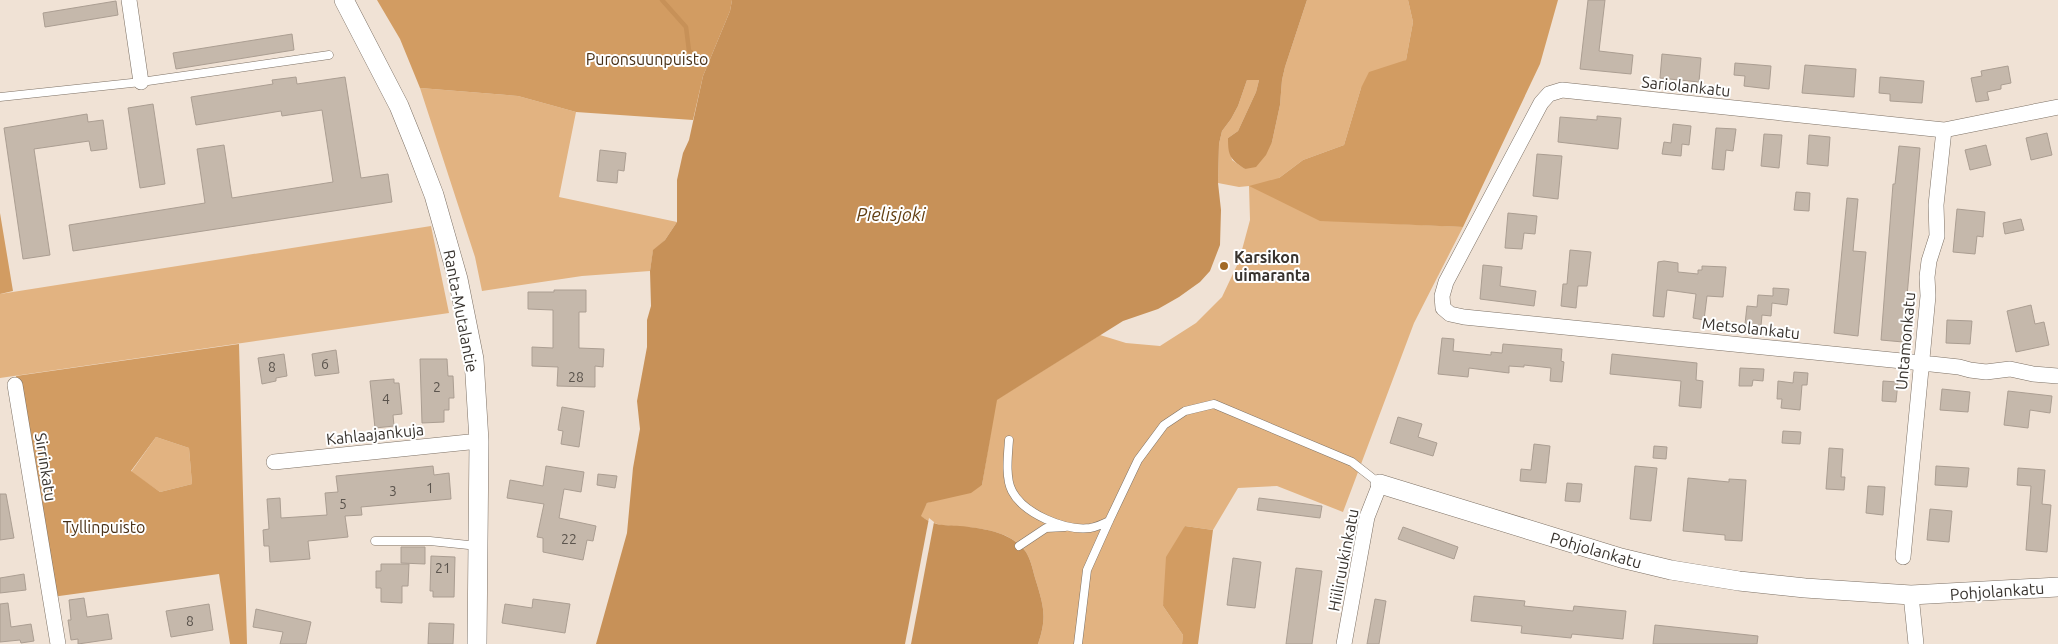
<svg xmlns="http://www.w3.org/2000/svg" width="2058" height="644" font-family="Ubuntu,sans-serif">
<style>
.green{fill:#e2b381}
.forest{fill:#d29c62;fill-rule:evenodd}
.water{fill:#c79158}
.pier{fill:#f0e2d5}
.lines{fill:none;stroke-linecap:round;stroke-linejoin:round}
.stream{stroke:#c79158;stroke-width:4.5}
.building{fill:#c5b8ab;stroke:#ab9e92}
.service-casing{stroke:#7d7165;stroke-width:9}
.minor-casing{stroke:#7d7165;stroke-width:16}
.tertiary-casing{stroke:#7d7165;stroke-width:20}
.service{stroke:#fff;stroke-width:8}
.minor{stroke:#fff;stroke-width:15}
.tertiary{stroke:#fff;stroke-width:19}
.poi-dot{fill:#a26a27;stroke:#fff;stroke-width:2}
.labels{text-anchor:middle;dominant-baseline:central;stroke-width:4;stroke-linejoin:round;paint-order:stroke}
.number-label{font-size:14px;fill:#5b544d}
.park-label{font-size:16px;fill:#493118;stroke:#fff}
.street-label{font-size:16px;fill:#38332e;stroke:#fff}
.poi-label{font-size:16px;font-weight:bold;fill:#38332e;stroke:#fff;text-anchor:start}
.water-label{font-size:18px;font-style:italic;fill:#633f12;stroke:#fff}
</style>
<rect width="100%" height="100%" fill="#f0e2d5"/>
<path class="green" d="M1307 0H1408L1413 22 1406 60 1361 88 1344 145 1303 160 1279 178 1337 221 1463 227 1414 323 1343 512 1277 486 1238 488 1213 530 1185 526 1163 606 1183 635 1182 644H1038C1047 618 1044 607 1036 581 1033 571 1031 560 1026 552 1013 533 985 528 964 527 944 525 938 527 920 516L927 503 982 485 996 400 1100 335 1126 343 1160 346 1196 323 1222 297 1239 261 1250 220 1249 186 1239 187 1218 183 1219 144 1222 131 1231 119 1238 106 1247 80H1259L1256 92 1238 131 1228 138 1232 160 1245 169 1272 142 1280 105 1282 80 1285 67Z
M420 88 518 96 576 112 559 197 677 222 665 240 653 251 650 271 582 276 482 291 475 257Z
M431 226 449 313 0 378V294Z
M156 437 189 448 192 484 160 492 131 472Z"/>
<path class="forest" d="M377 0H732L730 11 703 76 693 120 576 112 518 96 420 88 400 39Z
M1408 0H1558L1540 64 1463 227 1320 221 1249 186 1279 178 1303 160 1344 145 1361 88 1369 72 1406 60 1413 22Z
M0 213 13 291 0 294Z
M239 344 247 644H230L219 574 52 597 16 376ZM156 437 189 448 192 484 160 492 131 471Z
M1185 526 1213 530 1198 644H1182L1183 635 1163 606 1166 557Z"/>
<path class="water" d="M732 0H1307L1285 67 1282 80 1280 105 1272 142 1266 155 1256 167 1245 169C1230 159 1228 156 1228 138L1238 131 1256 92 1259 80H1247L1238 106 1231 119 1222 131 1219 144 1218 183 1221 210 1220 245 1210 271 1200 282 1179 297 1158 309 1123 321 997 400 982 485 971 493 927 503 921 516C934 526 943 525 960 526 982 528 1012 532 1026 552 1031 560 1033 571 1036 581 1044 607 1047 618 1038 644H596L627 533 633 468 640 429 637 401 647 347V320L651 306 650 271 653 250 665 240 677 222V180L683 153 689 140 703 76 730 11Z"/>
<path class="pier" d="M929 518 934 522 911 644H905Z"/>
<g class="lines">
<path class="stream" d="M662 0 686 27 689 51 709 63"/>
</g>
<path class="building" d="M1588 0H1605L1599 51 1633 55 1631 74 1580 69Z
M116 1 118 15 45 27 43 13Z
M292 34 294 50 176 69 173 53Z
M1662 54 1701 58 1699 82 1660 78Z
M1735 63 1771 66 1769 89 1744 86 1745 76 1734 75Z
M1805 65 1856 69 1854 97 1802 93Z
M2008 66 2011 83 2001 85V89L1987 92 1989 100 1976 102 1971 78 1982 76 1981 71Z
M296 77 297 84 345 77 361 178 388 174 392 202 73 251 69 225 205 203 197 149 224 145 232 198 333 182 322 110 282 116 281 111 196 125 191 97 273 84 272 80Z
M1880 77 1924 81 1922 103 1890 101V94L1879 93Z
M153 104 165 184 140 188 128 108Z
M87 114 88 122 103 120 107 149 91 151 89 141 34 149 50 255 23 259 4 128Z
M1597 116 1621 118 1618 149 1558 142 1560 117 1597 120Z
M1673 124 1691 126 1689 145 1682 144 1681 156 1662 154 1664 142 1671 143Z
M1716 128 1736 129 1733 151 1726 150 1724 170 1712 169Z
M2047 133 2052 155 2031 160 2026 138Z
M1764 134 1782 135 1779 168 1761 166Z
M1809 135 1830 137 1828 166 1807 164Z
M1986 145 1991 165 1970 170 1965 150Z
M1899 146 1920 148 1903 342 1881 340 1893 184H1895Z
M600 150 626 153 624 171 618 170 617 183 597 181Z
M1537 154 1562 156 1558 199 1533 196Z
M1796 192 1810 193 1809 211 1794 210Z
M1847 198 1858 199 1853 251 1866 252 1858 336 1834 333Z
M1957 209 1985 212 1983 237 1977 236 1975 254 1953 252Z
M1508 213 1537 216 1535 234 1524 233 1522 249 1505 248Z
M2021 219 2024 230 2005 234 2003 223Z
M1570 250 1591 252 1587 286H1578L1576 308 1561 306 1563 284H1567Z
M1664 261 1678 263V272L1698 274V270H1702V266L1726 267 1723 297 1707 296 1704 320 1693 318 1696 294 1667 290 1664 317 1653 316 1658 262Z
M1483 265 1502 267 1500 286 1536 291 1534 306 1480 299Z
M1773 288 1789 289 1787 305 1772 303 1771 316 1762 315 1761 326 1745 324 1747 306 1757 307 1758 295 1773 296Z
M554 290H586V312H579V348L604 349 603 367 595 366V387L557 386 558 367 532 366V347L553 348V310L528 309V292H554Z
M2031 305 2035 324 2044 322 2049 345 2016 352 2007 311Z
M1947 320 1972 321 1970 344 1946 343Z
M1442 338 1454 339 1453 351 1491 355V352L1502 353 1503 344 1562 349 1561 361 1564 362 1562 382 1550 381 1551 368 1524 365V367L1509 366V373L1469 368 1468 377 1438 374Z
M336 350 339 373 315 376 312 354Z
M284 354 287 376 276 378V381L262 384 258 358Z
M1612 354 1697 363 1696 380 1703 381 1701 408 1679 406 1681 381 1610 374Z
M420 359H447L448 376H453L454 398H449V410H444V422L422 423Z
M1740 368 1764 369 1763 381 1753 380 1752 386H1739Z
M1794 372 1808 373 1807 385H1802L1800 410 1781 408 1782 399H1777L1778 381 1793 383Z
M394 379V383H399L402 414 393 415 394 426 375 428 370 381Z
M1883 381 1898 382 1896 402 1882 401Z
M1942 389 1970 392 1968 412 1940 410Z
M2008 391 2052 396 2050 413 2030 410 2028 428 2004 425Z
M562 407 584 411 579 447 561 444 563 431 558 430Z
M1398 417 1422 424 1418 437 1437 443 1433 456 1390 443Z
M1783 431 1801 432 1800 444 1782 443Z
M1534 444 1550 446 1546 483 1520 481 1521 469 1531 470Z
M1654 446 1667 447 1666 459 1653 458Z
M1829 448 1843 449 1841 477H1845L1844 490 1826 489Z
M433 466 434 475 449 473 451 499 361 507 362 515 345 516 348 537 308 541 310 559 270 562 269 546H264L263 530 269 529 267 499 280 498 281 518 327 515 325 493 338 492 336 476Z
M546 466 584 472 581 492 564 489 559 518 596 526 593 541 587 540 583 560 543 552V538L537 537 544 504 507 498 510 480 543 486Z
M1635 466 1657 468 1651 521 1630 519Z
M1936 466 1969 468 1967 487 1935 485Z
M2018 468 2045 470 2042 504 2051 505 2047 552 2026 550 2031 486 2017 485Z
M598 474 617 476 615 488 597 485Z
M1688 478 1729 482V479L1746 480 1742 541 1725 540V535L1683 531Z
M1567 483 1582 484 1580 502 1565 501Z
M1868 486 1885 487 1883 515 1866 513Z
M0 494H6L14 538 0 540Z
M1259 498 1322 506 1320 518 1257 510Z
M1930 509 1952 511 1949 542 1927 540Z
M1403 527 1458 547 1454 559 1398 539Z
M401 547H425V564L401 563Z
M431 556 455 557 454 597H433V591H430Z
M1233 558 1261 562 1255 608 1227 605Z
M381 564H409L408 586H402V603L381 602V588H376V571H381Z
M1296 568 1322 571 1312 644H1286Z
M24 574 26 590 0 593V578Z
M1474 596 1525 601 1524 606 1573 611 1574 606 1626 611 1623 639 1572 634 1571 638 1521 633 1522 626 1471 621Z
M84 598 87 617 108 614 112 639 78 644V639L71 640 68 620H71L69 600Z
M533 599 570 604 565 633 502 623 505 604 532 608Z
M1375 599 1386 601 1379 644H1367Z
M8 603 11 627 31 624 34 641 21 643 20 640 0 642V604Z
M209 604 213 630 171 637 166 611Z
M256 609 311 622 306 644H280L283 632 253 627Z
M429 623 454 624 453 644H428Z
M1655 625 1758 636 1757 644H1653Z"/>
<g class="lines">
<g class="service-casing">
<path id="service" d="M0 97 141 82 329 55
M1009 440C1008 454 1005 478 1012 491 1024 514 1065 531 1090 528 1096 527 1103 524 1109 521
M375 541H430L478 546
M1019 546 1046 528 1065 527
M1078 644 1087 570 1109 521 1138 460 1164 425 1185 411 1214 404 1352 462 1380 484"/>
</g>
<g class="minor-casing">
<path id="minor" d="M129 0 141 82
M2058 107 1944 130 1562 90 1549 94 1541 103 1446 282 1442 296 1443 308 1450 314 1464 317 1922 363 1959 367 1970 370 1986 372 2010 369 2033 374 2058 376
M15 385 58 644
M274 462 479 441
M1903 557 1928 296 1927 277 1929 261 1937 236 1936 205 1944 130
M1911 595 1916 644
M1344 644 1367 517 1380 484"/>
</g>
<g class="tertiary-casing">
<path id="tertiary" d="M344 0 399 106 416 148 434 195 458 279 474 359 479 441 477 644
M1380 484 1621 558 1671 570 1739 581 1805 588 1911 595 2058 587"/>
</g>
<use href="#service" class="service"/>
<use href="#minor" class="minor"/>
<use href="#tertiary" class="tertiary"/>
</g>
<circle class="poi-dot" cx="1224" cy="266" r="5"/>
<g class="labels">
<g class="number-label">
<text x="325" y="364">6</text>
<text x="272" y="367">8</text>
<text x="576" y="377">28</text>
<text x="437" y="387">2</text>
<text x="386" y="399">4</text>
<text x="430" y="488">1</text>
<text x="393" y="491">3</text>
<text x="343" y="504">5</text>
<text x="569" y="539">22</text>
<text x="443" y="568">21</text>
<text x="190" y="621">8</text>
</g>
<g class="park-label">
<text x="647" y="59">Puronsuunpuisto</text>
<text x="104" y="527">Tyllinpuisto</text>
</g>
<g class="street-label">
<text transform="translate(1686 86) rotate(6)">Sariolankatu</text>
<text transform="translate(461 311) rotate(79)">Ranta-Mutalantie</text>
<text transform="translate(1751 328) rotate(6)">Metsolankatu</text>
<text transform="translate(1905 341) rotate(-85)">Untamonkatu</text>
<text transform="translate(375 434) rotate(-6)">Kahlaajankuja</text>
<text transform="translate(46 467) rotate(81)">Sirrinkatu</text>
<text transform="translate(1596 550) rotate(16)">Pohjolankatu</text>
<text transform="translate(1343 560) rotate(-79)">Hiiliruukinkatu</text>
<text transform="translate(1997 591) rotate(-4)">Pohjolankatu</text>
</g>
<g class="poi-label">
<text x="1234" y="257">Karsikon<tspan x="1234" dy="18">uimaranta</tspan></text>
</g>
<g class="water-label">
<text x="891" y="214">Pielisjoki</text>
</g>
</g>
</svg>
